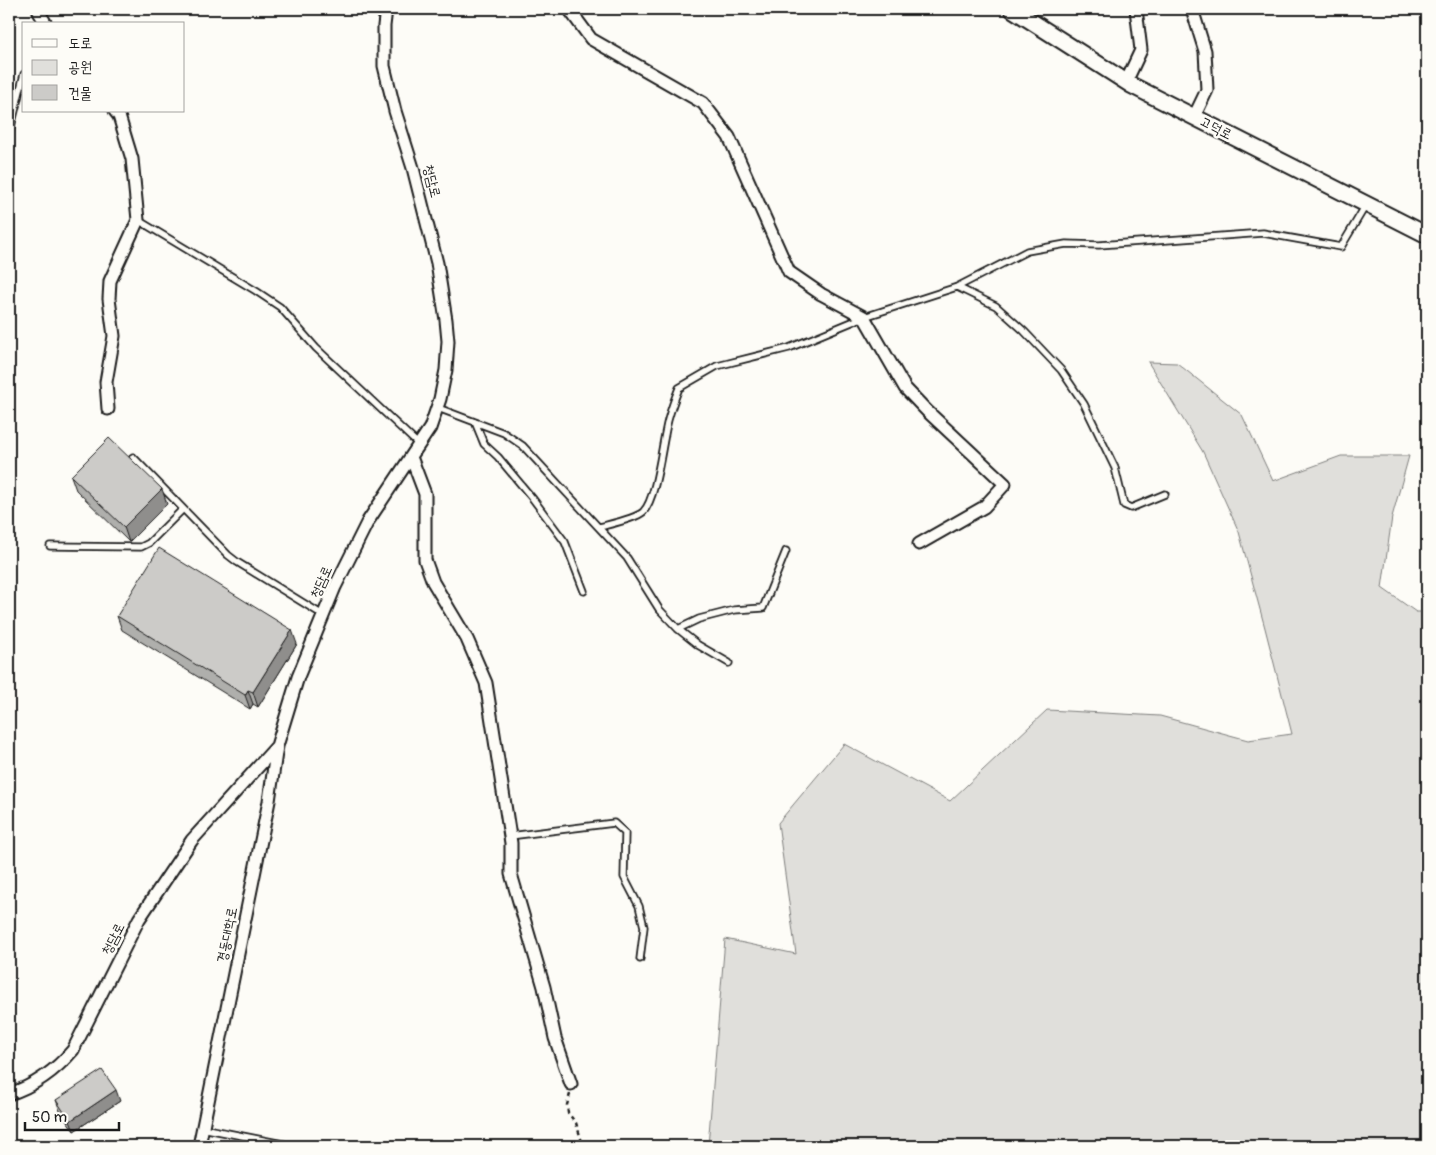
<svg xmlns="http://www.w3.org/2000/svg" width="1436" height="1155" font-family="Pangolin,'Poor Story',sans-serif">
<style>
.green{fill:#e0dfdb;stroke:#7e7e7c}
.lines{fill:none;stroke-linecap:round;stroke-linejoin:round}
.service-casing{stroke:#1c1c1c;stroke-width:9}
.minor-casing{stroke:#1c1c1c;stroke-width:15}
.secondary-casing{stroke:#1c1c1c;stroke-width:19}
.path{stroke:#1c1c1c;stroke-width:2.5;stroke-dasharray:4 4;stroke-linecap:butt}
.service{stroke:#fdfcf7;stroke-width:5.5}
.minor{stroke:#fdfcf7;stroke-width:11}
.secondary{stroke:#fdfcf7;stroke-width:15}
.wall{fill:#afafac;stroke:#1c1c1c}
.shaded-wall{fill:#8f8e8c;stroke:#1c1c1c}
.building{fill:#cccbc8;stroke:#1c1c1c}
.labels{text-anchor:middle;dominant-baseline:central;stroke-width:5;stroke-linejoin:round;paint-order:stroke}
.street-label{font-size:14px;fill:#1c1c1c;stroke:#fdfcf7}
</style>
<rect width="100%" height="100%" fill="#fdfcf7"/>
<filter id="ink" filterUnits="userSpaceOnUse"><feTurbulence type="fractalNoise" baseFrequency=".02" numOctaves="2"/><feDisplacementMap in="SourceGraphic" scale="10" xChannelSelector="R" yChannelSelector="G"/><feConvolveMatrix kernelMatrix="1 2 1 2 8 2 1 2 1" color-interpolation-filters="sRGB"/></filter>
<g filter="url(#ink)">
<path class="green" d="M1148 362 1177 363 1242 415 1273 481 1341 456H1409L1392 517 1382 588 1416 612H1427V1146H708L725 939 796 954 778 823 844 744 950 801 1047 710 1160 716 1248 740 1292 734 1265 628 1239 532 1203 452Z"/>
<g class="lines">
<g class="service-casing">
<path id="service" d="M9 135 24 74
M138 220 256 291 280 307 316 348 419 445
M957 287 996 306 1024 331 1061 370 1084 404 1115 468 1124 505 1131 508 1165 494
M438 408 504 433 523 446 627 558 659 609 678 629 698 645 729 663
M475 422 484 444 498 457 533 499 565 542 584 591
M133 457 228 555 237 562 323 615
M599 527C610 524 635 519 643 512 657 498 662 442 668 420 671 409 675 398 679 388L717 366 789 348 864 317 957 287 1027 251 1066 244 1099 245 1263 233 1341 247 1366 205
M50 546 141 547 149 543 183 509
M678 629 699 619 734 610 763 608 786 551
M510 836 614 823 625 833 624 877 639 906 644 927 640 959
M202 1128 293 1146"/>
</g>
<g class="minor-casing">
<path id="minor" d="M39 9V12L46 24
M569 9 591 39 703 103 729 137 789 272 821 294 864 317 905 388 927 411 1005 484 984 507 919 544
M1192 9 1205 51 1207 90 1194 117
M1126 82 1141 50 1136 9
M108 409 106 382 114 336 109 299 110 281 138 220 132 159 119 116 115 111
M411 457 425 494V560L433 582 467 639 486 683 511 843V874L544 987 555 1038 571 1084
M9 1094C34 1086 56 1070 73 1050L139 919 192 840 277 746 298 677 335 587 368 521 430 428 440 399 446 370 448 341 446 320 437 263 413 168 395 111 384 66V26L386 9
M199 1146 269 801 277 746"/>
</g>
<g class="secondary-casing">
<path id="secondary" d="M1012 9 1131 85 1427 235"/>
</g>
<path class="path" d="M570 1094 567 1105 568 1113 576 1123 582 1142V1146"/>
<use href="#service" class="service"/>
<use href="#minor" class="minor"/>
<use href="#secondary" class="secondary"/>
</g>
<path class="wall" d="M71 476 167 504 129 542 76 490Z
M117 616 297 644 258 707 253 704 250 709 122 630Z
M56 1100 120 1101 74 1131 60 1111Z"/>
<path class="shaded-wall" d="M162 489 167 504 129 542 124 527Z
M292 630 297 644 258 707 253 692Z
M248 690 253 704 250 709 245 695Z
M116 1090 120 1101 74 1131 70 1121Z"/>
<path class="building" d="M109 438 162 489 124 527 71 476Z
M159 548 292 630 253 692 248 690 245 695 117 616Z
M102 1070 116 1090 70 1121 56 1100Z"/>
</g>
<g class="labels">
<g class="street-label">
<text transform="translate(1216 128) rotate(27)">고덕로</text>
<text transform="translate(432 181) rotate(76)">청담로</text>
<text transform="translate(321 582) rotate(-66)">청담로</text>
<text transform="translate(227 935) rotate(-79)">경동대학로</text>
<text transform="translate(113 939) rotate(-63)">청담로</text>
</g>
</g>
<rect width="1436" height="1155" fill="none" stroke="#fdfcf7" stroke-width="30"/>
<rect x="15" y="15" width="1406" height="1125" fill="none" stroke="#1c1c1c" stroke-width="2" filter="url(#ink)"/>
<rect x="22" y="22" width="162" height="90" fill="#fdfcf7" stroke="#a3a29f"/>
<rect x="32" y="39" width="25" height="8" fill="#fdfcf7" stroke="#a3a29f"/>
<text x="68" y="48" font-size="15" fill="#1c1c1c">도로</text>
<rect x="32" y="60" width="25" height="15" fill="#e0dfdb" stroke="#a3a29f"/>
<text x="68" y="72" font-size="15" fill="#1c1c1c">공원</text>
<rect x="32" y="85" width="25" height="15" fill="#cccbc8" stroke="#a3a29f"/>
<text x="68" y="98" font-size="15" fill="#1c1c1c">건물</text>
<path d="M25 1122v8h94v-8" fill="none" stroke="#1c1c1c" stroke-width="2.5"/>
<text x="32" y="1122" font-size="15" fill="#1c1c1c" stroke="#fdfcf7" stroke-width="4" paint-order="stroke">50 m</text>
</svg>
